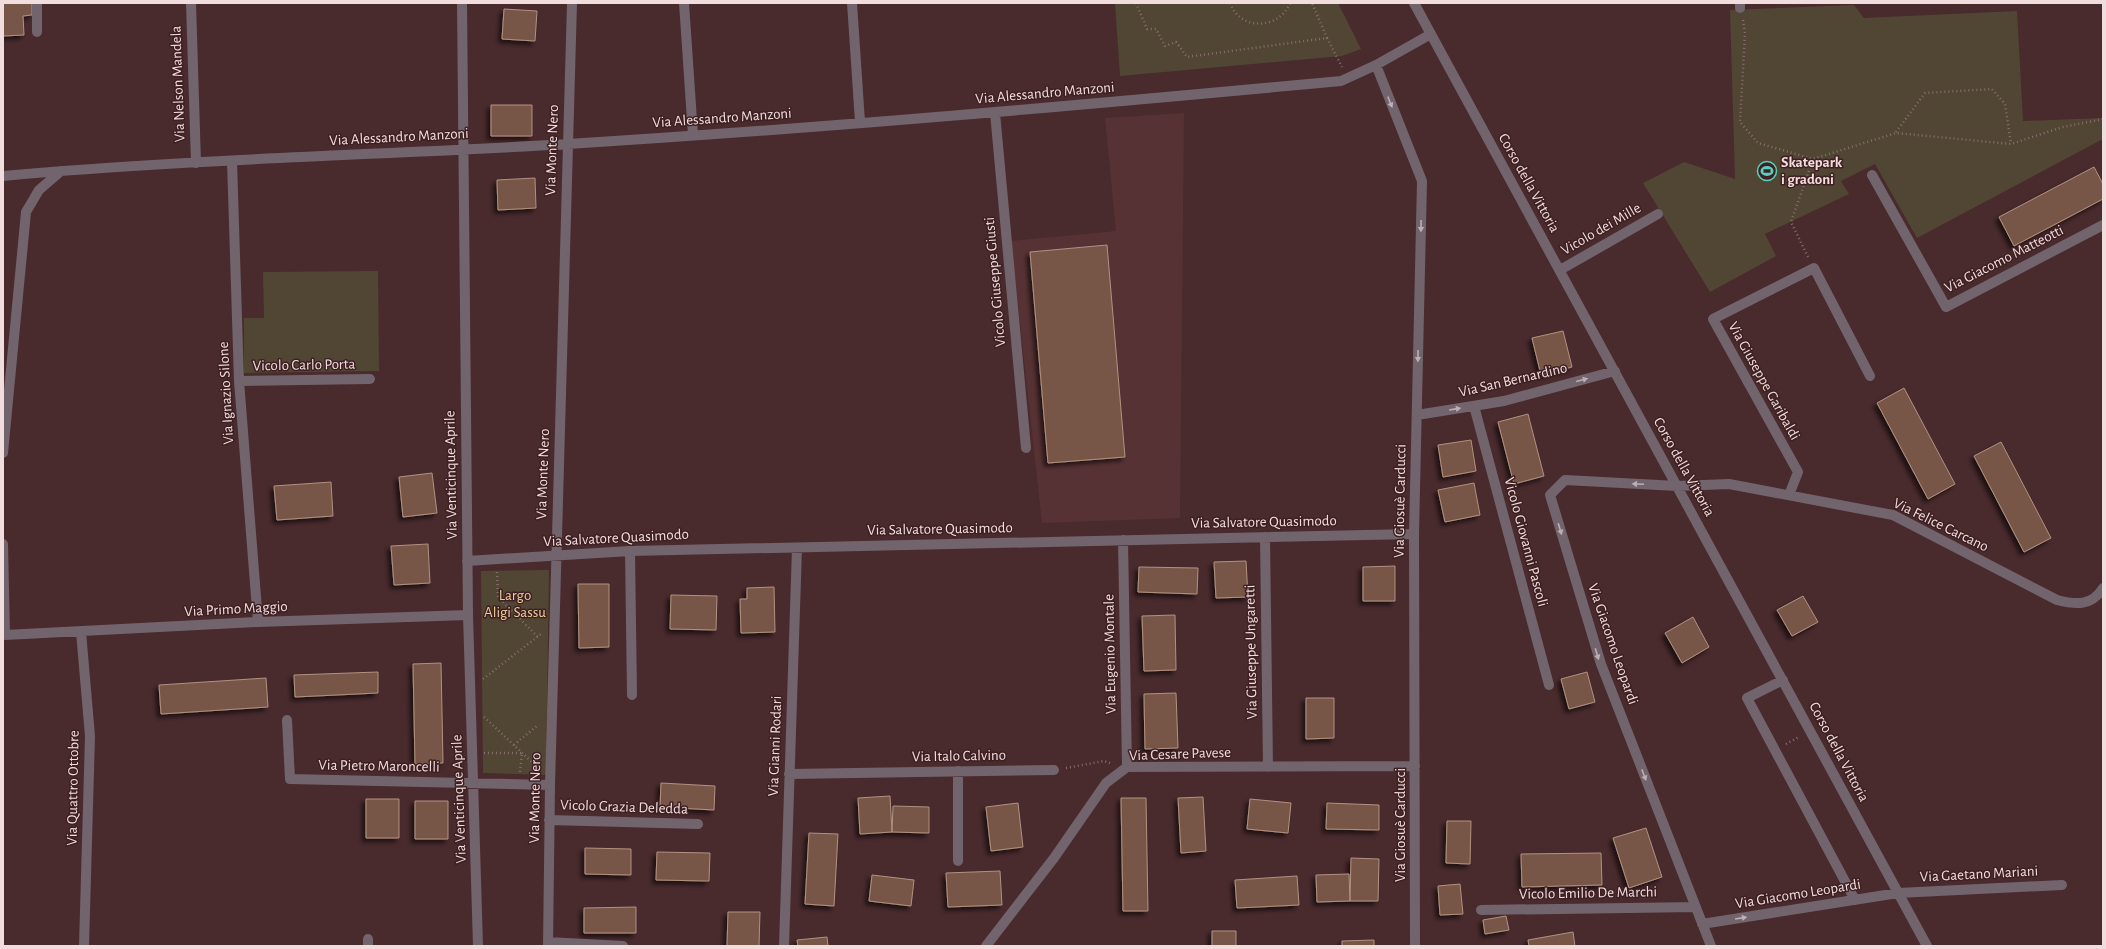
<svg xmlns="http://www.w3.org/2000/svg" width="2106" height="949" font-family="'Alegreya Sans',sans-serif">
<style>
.built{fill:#573234}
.green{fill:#504633}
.building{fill:#775747;stroke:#b29181;filter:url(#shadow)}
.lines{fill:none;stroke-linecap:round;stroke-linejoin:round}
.path{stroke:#886d6f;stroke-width:2.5;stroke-dasharray:1 3;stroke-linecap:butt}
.minor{stroke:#72646d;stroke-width:10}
.oneway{fill:#bfadb1}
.labels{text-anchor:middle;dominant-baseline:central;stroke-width:3;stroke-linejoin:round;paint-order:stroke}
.street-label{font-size:15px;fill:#f2ddde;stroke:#3e2023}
.poi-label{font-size:15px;font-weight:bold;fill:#f2ddde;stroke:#3e2023;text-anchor:start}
.park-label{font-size:15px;fill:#edcf98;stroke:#3e2023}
</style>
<defs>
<filter id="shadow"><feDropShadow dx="-3.5" dy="3.5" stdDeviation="2" flood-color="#0009"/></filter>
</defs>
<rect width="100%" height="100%" fill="#492a2d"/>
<path class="built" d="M1184 113 1180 518 1042 523 1011 241 1116 231 1105 118Z"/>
<path class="green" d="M1115 3H1338L1361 49 1342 56 1120 76Z
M1854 5 1864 18 2017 11 2023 121 2103 118V139L1917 238 1875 164 1841 181 1849 194 1765 234 1776 256 1710 292 1643 183 1684 162 1735 179 1730 10Z
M378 271 379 371 244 373V318H264L263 272Z
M549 570 546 775 483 773 481 571Z"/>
<path class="building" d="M3 3H32V15L23 16 24 35 3 36Z
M504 9 537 11 535 41 502 39Z
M491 105H532V136H491Z
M2094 167 2103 184V199L2014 246 1999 217Z
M535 178 536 208 498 210 497 180Z
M1107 245 1125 457 1048 463 1030 252Z
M1563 331 1572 367 1541 375 1532 338Z
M1904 388 1955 484 1928 499 1877 403Z
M1528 414 1544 476 1514 484 1498 422Z
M1471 440 1476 471 1443 477 1438 445Z
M2001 442 2051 538 2024 552 1974 456Z
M432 473 437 513 403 517 399 477Z
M331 482 333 516 277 520 274 486Z
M1474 483 1480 515 1445 522 1438 490Z
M428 544 430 583 394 585 391 546Z
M1246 561 1248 597 1216 598 1214 562Z
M1395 566V601H1363V567Z
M1139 567 1198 568 1197 594 1138 592Z
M578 584H609V647L579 648Z
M774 587 775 632 741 633 740 599H747V588Z
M671 595 717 596 716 630 670 629Z
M1803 596 1818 622 1792 636 1777 610Z
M1175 615 1176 670 1144 671 1142 616Z
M1693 617 1709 647 1682 663 1665 633Z
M441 663 443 763 415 764 413 664Z
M378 672V693L295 697 294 675Z
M1587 672 1595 702 1569 709 1561 679Z
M266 678 268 707 161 714 159 685Z
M1176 693 1178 748 1145 749 1144 694Z
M1306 698H1334V738L1306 739Z
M661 783 715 786 714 810 660 807Z
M890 796 892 832 860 834 858 798Z
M1203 797 1206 851 1181 853 1178 798Z
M1121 798H1146L1148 911H1123Z
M366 799H399V838H366Z
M1250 799 1291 803 1288 833 1247 829Z
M415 801H448V839H415Z
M1018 803 1023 847 991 851 986 807Z
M1327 803 1379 805V830L1326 829Z
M893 806 929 807V833L892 832Z
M1447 821H1471L1470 864 1446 863Z
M1646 828 1662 877 1629 888 1613 838Z
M809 833 838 834 834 906 805 904Z
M585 848 631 849V875L585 874Z
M657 852 710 853 709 881 656 880Z
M1601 853 1602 885 1522 887 1521 854Z
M1351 858 1379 859 1378 901H1350Z
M1000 871 1002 905 948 907 946 873Z
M1349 874 1350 901 1317 902 1316 875Z
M872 875 914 880 911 906 869 901Z
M1297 876 1299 905 1237 908 1235 880Z
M1460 884 1463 914 1440 915 1438 886Z
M636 907V933H584V908Z
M728 912H760L759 946H727Z
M1506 916 1509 930 1485 934 1483 920Z
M1212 931H1236V946H1212Z
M1573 932 1575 946H1529L1528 940Z
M827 937 828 946H798L797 940Z
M1374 940V946H1342V941Z"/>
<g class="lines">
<path class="path" d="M1136 3 1147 29H1156L1165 46 1176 42 1187 57 1327 38 1312 3
M1230 3C1240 31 1279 30 1290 3
M1743 20 1745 33 1740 122 1758 143 1813 159 1896 133 2011 144 2063 127 2103 119
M1327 38 1342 67
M1896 132 1925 93 1992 89 2005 104 2011 144
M1808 257 1791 222 1813 159
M497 572 498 597 538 637
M483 679 541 634
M484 717 537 767
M1786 744 1799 737
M514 745 538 725
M484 753H522L520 772
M1066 768 1104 761 1110 763"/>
<path class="minor" d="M37 3V32
M191 3 196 163
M462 3 468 615 478 946
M684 3 693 135
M852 3 860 122
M1414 3 1927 946
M1740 3V8
M1376 65 1422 181 1414 534 1415 946
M995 113 1026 448
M232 161 239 381 258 622
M1872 175 1946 307 2103 225
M3 176C191 159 380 155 568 144 826 128 1083 105 1341 81L1376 65 1431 34
M1560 270 1658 214
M239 381 370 379
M1474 406 1549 685
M1417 415 1504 401 1615 371
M3 453 26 212 39 190 61 171
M1789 495 1798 472 1713 319 1814 268 1870 376
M1265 537 1268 767
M1123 540 1127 767
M3 544 5 635 258 622 468 615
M630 551 632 695
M467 561 630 551 1414 534
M81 632 90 736 84 946
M1783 680 1747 698 1855 900
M287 720 290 779 550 785
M958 771V861
M789 774 1054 770
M549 820 698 824
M1481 910 1696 907
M1702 924 1898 893 2062 885
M368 939V946
M548 942 623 946
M548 946 550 785 572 3
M784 946 797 548
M986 946 1054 858 1106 783 1127 767 1415 766
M1711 946 1601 664 1550 495 1565 480 1677 486 1729 484 1893 515 2057 600C2076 605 2092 606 2103 588"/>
</g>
<defs><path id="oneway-solid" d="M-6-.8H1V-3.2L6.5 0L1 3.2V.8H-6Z"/></defs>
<g class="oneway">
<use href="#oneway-solid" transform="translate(1390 102) rotate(68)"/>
<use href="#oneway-solid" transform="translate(1421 226) rotate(91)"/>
<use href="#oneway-solid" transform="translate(1418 356) rotate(91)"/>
<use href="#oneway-solid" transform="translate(1582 380) rotate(-15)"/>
<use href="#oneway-solid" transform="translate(1455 409) rotate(-9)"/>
<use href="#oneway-solid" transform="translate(1638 484) rotate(-177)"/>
<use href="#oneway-solid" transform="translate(1560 529) rotate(73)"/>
<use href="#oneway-solid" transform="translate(1597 654) rotate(73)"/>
<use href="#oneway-solid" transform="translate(1644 775) rotate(69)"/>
<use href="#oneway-solid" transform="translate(1741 918) rotate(-9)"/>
</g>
<defs>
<g id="stadium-ring" transform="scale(1)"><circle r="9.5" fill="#3e2023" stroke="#59cebe" stroke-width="1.5"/><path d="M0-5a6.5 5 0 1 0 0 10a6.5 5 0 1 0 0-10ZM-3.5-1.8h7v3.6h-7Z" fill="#59cebe"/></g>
</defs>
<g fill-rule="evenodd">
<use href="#stadium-ring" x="1767" y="171"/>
</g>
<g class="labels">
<g class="street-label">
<text transform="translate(178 84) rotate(-92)">Via Nelson Mandela</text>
<text transform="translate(1045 93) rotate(-5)">Via Alessandro Manzoni</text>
<text transform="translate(722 118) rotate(-4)">Via Alessandro Manzoni</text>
<text transform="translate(399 137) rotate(-3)">Via Alessandro Manzoni</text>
<text transform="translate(552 150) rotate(-88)">Via Monte Nero</text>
<text transform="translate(1529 183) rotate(61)">Corso della Vittoria</text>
<text transform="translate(1601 229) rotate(-30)">Vicolo dei Mille</text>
<text transform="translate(2004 259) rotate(-27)">Via Giacomo Matteotti</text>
<text transform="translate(995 282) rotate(-95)">Vicolo Giuseppe Giusti</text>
<text transform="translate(304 365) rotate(-1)">Vicolo Carlo Porta</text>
<text transform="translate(1513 380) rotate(-13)">Via San Bernardino</text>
<text transform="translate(1764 381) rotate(61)">Via Giuseppe Garibaldi</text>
<text transform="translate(226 393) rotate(-93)">Via Ignazio Silone</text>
<text transform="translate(1684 467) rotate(61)">Corso della Vittoria</text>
<text transform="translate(543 474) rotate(-88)">Via Monte Nero</text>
<text transform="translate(451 475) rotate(-91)">Via Venticinque Aprile</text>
<text transform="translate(1400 501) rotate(-89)">Via Giosuè Carducci</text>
<text transform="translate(1264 522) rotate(-1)">Via Salvatore Quasimodo</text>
<text transform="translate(1941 525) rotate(26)">Via Felice Carcano</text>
<text transform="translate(940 529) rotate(-1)">Via Salvatore Quasimodo</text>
<text transform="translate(616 538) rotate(-3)">Via Salvatore Quasimodo</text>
<text transform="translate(1526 542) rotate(75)">Vicolo Giovanni Pascoli</text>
<text transform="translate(236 609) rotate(-3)">Via Primo Maggio</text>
<text transform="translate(1613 644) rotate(71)">Via Giacomo Leopardi</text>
<text transform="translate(1251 652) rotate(-91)">Via Giuseppe Ungaretti</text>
<text transform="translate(1110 654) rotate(-91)">Via Eugenio Montale</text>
<text transform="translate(775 746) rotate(-88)">Via Gianni Rodari</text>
<text transform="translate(1839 752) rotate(62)">Corso della Vittoria</text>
<text transform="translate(1180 754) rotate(-2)">Via Cesare Pavese</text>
<text transform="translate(959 756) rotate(-1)">Via Italo Calvino</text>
<text transform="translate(379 766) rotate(1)">Via Pietro Maroncelli</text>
<text transform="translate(73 788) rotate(-89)">Via Quattro Ottobre</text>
<text transform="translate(535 798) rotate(-89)">Via Monte Nero</text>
<text transform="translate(459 799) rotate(-92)">Via Venticinque Aprile</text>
<text transform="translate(624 807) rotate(2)">Vicolo Grazia Deledda</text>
<text transform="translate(1400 825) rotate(-90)">Via Giosuè Carducci</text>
<text transform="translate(1979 874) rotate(-3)">Via Gaetano Mariani</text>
<text transform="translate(1588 893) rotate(-1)">Vicolo Emilio De Marchi</text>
<text transform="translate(1798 894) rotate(-9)">Via Giacomo Leopardi</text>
</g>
<g class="poi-label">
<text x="1781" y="162">Skatepark<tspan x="1781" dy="17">i gradoni</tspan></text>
</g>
<g class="park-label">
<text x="515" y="595">Largo<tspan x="515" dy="17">Aligi Sassu</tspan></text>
</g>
</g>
<rect width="2106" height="949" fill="none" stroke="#f2ddde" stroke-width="8"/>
</svg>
